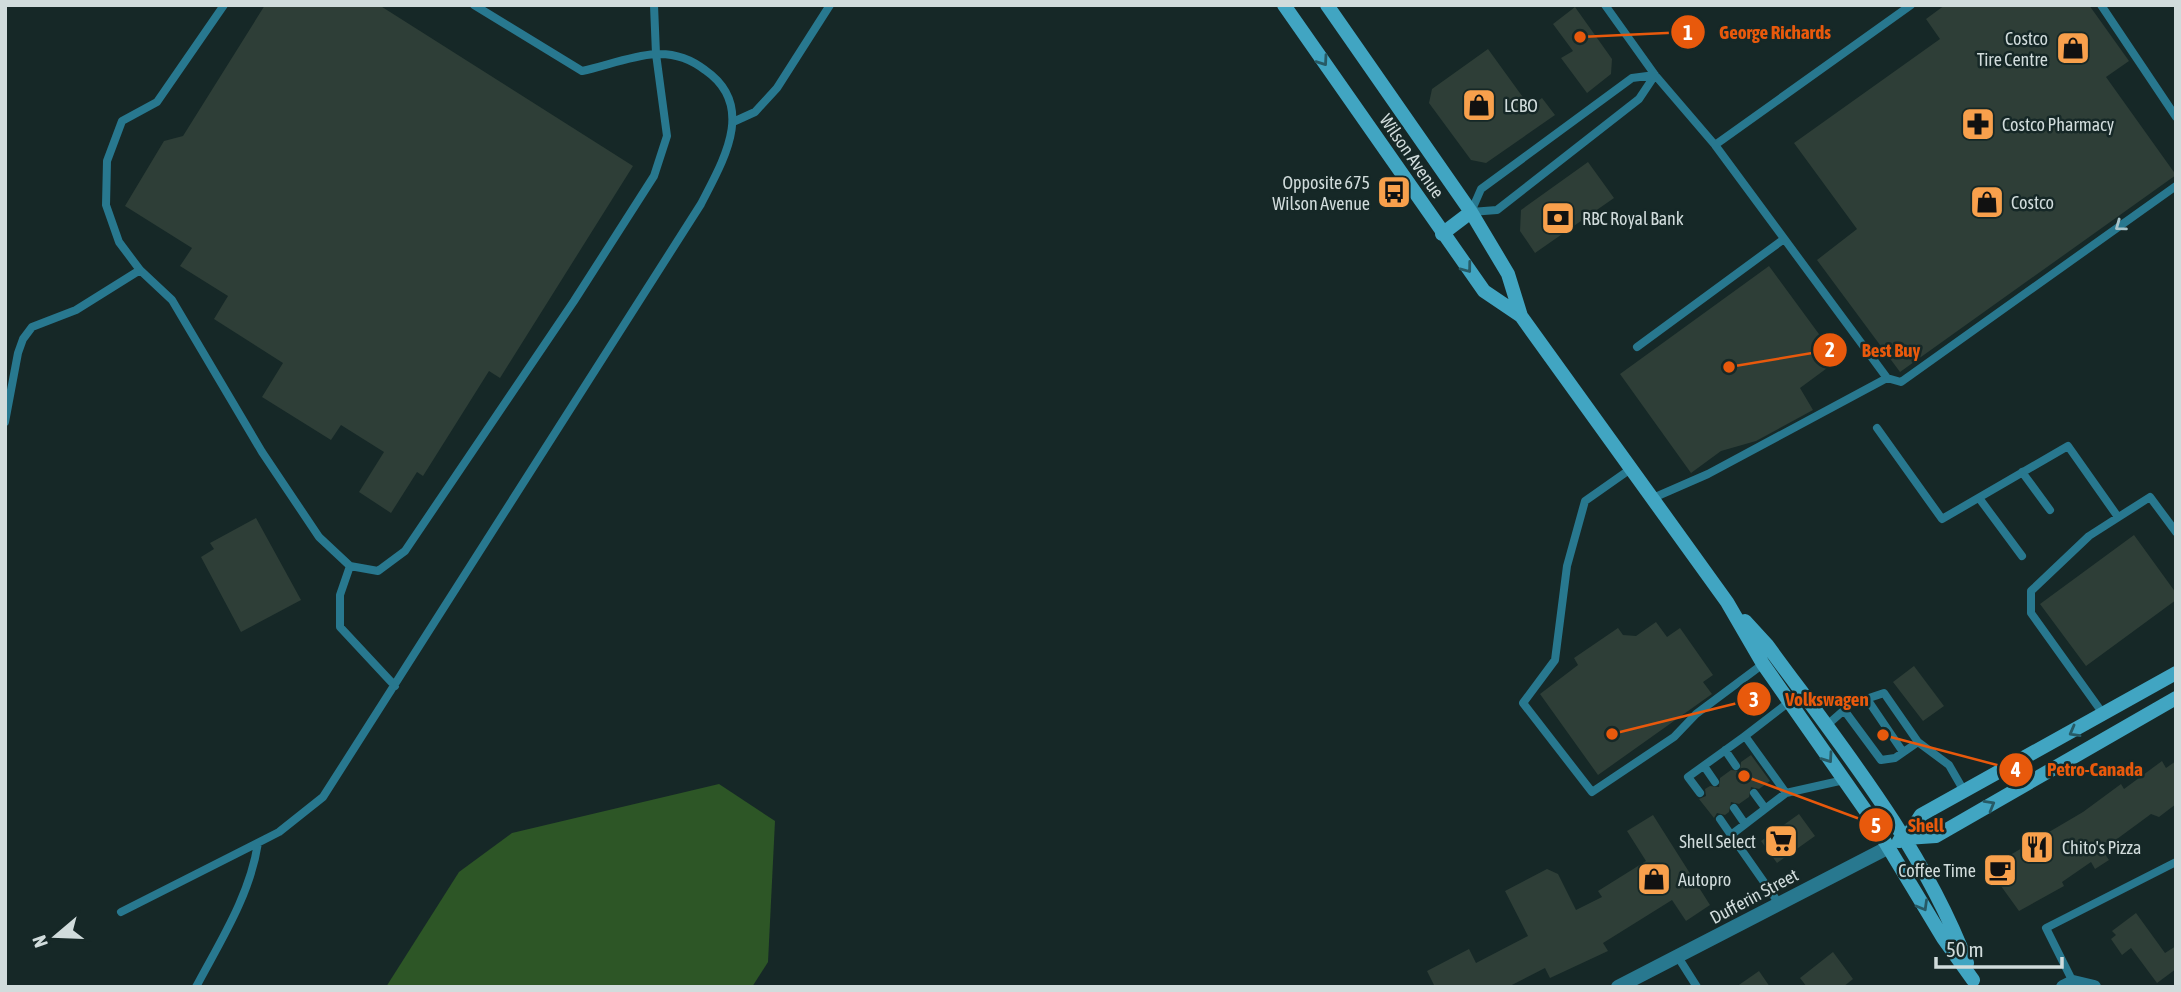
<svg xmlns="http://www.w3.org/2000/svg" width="2181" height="992" font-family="'Asap Condensed',sans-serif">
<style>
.green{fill:#2d5626}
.building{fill:#2e3e37}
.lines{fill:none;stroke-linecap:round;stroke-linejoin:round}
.lane{stroke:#28788f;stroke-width:8}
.street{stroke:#28788f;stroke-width:14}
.secondary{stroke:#41a5c2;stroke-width:14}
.oneway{stroke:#275a65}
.oneway2{stroke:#a7c3c9}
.labels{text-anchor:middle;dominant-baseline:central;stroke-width:5;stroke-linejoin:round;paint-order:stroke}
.poi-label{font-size:18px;fill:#d1dcdc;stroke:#162827;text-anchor:start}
.street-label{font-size:18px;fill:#d1dcdc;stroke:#162827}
.leader{fill:none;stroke:#e8590c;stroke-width:2.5}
.callout-dot{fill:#e8590c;stroke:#162827;stroke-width:2.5}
.mark-label{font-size:21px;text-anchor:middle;font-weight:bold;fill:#fff}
.callout-label{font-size:19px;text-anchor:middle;font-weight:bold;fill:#e8590c;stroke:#162827;stroke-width:5;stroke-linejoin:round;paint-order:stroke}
</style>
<rect width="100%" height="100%" fill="#162827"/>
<path class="green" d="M719 784 775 821 768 962 752 987H386L459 872 512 833Z"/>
<path class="building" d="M265 5H379L633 166 500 378 489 371 423 476 417 472 391 513 359 492 384 452 341 425 331 440 262 397 283 363 214 319 228 296 180 266 192 248 125 206 164 141 183 136Z
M1945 5H2089L2129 61 2106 77 2176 175 1900 372 1817 260 1857 229 1794 143 1940 39 1926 19Z
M1575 7 1612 59 1611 74 1587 93 1561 58 1573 51 1553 24Z
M1488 49 1530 107 1542 98 1555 115 1486 163 1471 160 1429 103 1432 89Z
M1588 162 1614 198 1535 253 1520 231 1521 210Z
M1769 266 1838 360 1800 388 1813 410 1756 441 1721 451 1691 473 1620 374Z
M256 518 301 600 241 632 201 557 214 549 210 543Z
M2134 535 2176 593V600L2086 666 2040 604Z
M1656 622 1667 637 1680 628 1713 675 1703 682 1712 694 1598 775 1540 694 1578 665 1574 658 1618 628 1623 635 1636 636Z
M1914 666 1944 706 1923 721 1893 682Z
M1751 755 1770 781 1759 789 1751 787 1749 797 1739 804 1731 802 1729 812 1725 815 1717 813 1714 818 1699 799 1706 796 1705 789 1710 786 1719 787 1720 778 1731 770 1740 771 1741 762Z
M2162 761 2166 768 2176 761V804L2159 817 2151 814 2102 850 2109 860 2095 869 2091 862 2062 882 2064 886 2019 911 1988 868 2083 812 2121 784 2124 789Z
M1799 814 1815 836 1777 863 1761 841Z
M1653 815 1710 905 1686 921 1672 900 1603 943 1608 951 1550 978 1545 968 1508 987H1435L1427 971 1469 949 1476 963 1528 936 1505 891 1547 869 1558 874 1576 910 1602 897 1598 891 1646 861 1627 831Z
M2136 913 2165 953 2176 946V969L2157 983 2131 948 2122 955 2111 939 2116 935 2112 931Z
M1833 952 1853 979 1843 987H1807L1800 978Z
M1759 971 1770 987H1736Z"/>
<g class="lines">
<path class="lane" d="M224 5 157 102 122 121 107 161 106 205 119 242 140 270 172 300 262 452 319 537 350 566
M1605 5 1655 75 1715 145 1887 378 1901 382 2176 186
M2101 5 2176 117
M1655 75 1639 99 1497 210 1471 212 1481 189 1632 78Z
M733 122 755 112 777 88 830 5
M1715 145 1911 5
M1637 347 1784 239
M5 422 18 353 23 339 32 327 76 310 140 270
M1877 428 1942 519 2068 446 2118 517
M1632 468 1585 501 1567 566 1555 660 1523 703 1592 792 1674 737 1696 714 1763 664
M2022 472 2050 510
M1653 498 1708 474 1887 378
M1979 498 2022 556
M395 686 340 627V595L350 566 378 571 405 551 574 301 654 176 667 136 656 54 654 5
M1867 699 1903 752
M1789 702 1745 736 1786 793 1844 780
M1844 710 1881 760 1895 758 1918 742
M2104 715 2031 613V591L2089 536 2150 497 2176 532
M1826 726 1851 704 1884 693 1918 742 1949 765 1964 791
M1725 750 1736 766
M1704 766 1715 782
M1700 793 1688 777 1745 736
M1754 793 1765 808
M1734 808 1745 824
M1720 819 1731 835 1786 793
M1731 835 1780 905
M121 912 279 832 323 797 701 204C723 161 757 106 705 70 691 59 673 53 655 54 631 56 605 66 582 71L474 5
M1678 957 1697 987
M2073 982 2046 928 2176 862
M196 987C221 940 250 895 258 843"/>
<path class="street" d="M1618 987 1889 847
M2063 987 2073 982 2094 987"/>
<path class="secondary" d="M1284 5 1484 291 1521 316
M1327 5 1471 212 1508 274 1521 316 1727 602 1763 664 1870 817 1943 938 1973 980
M1442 234 1471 212
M1745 621 1767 645C1841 746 1922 845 1967 963
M1906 838 1921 815 2176 673
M1899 841 1906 838 1936 836 2176 698"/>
</g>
<defs><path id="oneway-chevron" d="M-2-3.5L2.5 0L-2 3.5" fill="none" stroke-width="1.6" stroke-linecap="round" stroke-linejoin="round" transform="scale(1.75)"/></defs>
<g class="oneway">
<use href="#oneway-chevron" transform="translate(1323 61) rotate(55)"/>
<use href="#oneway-chevron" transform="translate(1467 268) rotate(53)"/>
<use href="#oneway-chevron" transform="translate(2074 732) rotate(151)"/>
<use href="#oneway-chevron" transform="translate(1828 758) rotate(55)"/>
<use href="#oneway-chevron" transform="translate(1990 805) rotate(-30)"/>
<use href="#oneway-chevron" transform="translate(1923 906) rotate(60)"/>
</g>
<use class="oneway2" href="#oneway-chevron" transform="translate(2120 226) rotate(144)"/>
<defs>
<g id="shop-square" transform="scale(1.75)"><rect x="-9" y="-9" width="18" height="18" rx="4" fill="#f8a04c" stroke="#162827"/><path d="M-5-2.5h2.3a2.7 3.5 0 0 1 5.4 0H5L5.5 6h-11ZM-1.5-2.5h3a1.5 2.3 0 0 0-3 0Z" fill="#111"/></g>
<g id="pharmacy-square" transform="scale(1.75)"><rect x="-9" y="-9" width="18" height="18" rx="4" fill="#f8a04c" stroke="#162827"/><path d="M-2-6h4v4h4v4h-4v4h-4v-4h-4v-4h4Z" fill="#111"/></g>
<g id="bus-square" transform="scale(1.75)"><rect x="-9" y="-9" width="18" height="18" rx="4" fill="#f8a04c" stroke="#162827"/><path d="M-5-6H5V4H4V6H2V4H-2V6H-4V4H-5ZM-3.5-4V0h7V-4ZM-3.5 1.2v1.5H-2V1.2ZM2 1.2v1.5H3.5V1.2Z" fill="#111"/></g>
<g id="bank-square" transform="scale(1.75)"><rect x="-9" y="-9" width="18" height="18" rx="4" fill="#f8a04c" stroke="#162827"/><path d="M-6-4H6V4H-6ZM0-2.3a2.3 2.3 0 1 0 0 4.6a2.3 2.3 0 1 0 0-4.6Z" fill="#111"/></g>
<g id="supermarket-square" transform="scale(1.75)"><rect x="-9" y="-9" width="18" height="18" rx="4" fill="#f8a04c" stroke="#162827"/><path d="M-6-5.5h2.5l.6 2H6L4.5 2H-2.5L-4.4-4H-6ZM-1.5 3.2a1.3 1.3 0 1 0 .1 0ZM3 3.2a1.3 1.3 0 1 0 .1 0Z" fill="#111"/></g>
<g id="restaurant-square" transform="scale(1.75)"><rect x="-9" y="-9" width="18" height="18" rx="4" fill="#f8a04c" stroke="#162827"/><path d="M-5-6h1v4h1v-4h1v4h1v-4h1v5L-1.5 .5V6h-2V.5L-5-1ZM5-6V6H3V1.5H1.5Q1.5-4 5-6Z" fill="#111"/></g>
<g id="cafe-square" transform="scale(1.75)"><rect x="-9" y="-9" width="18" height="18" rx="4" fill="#f8a04c" stroke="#162827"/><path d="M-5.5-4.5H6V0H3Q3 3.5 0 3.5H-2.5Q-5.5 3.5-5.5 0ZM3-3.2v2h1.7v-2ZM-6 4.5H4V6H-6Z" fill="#111"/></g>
</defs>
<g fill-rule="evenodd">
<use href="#shop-square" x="2073" y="48"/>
<use href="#shop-square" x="1479" y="105"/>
<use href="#pharmacy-square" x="1978" y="124"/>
<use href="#bus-square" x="1394" y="192"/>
<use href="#shop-square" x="1987" y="202"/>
<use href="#bank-square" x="1558" y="218"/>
<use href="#supermarket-square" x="1781" y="841"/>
<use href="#restaurant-square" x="2037" y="847"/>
<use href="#cafe-square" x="2000" y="870"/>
<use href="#shop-square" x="1654" y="879"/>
</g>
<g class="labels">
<g class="poi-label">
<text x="2048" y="38" text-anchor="end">Costco<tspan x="2048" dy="21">Tire Centre</tspan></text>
<text x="1504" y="105">LCBO</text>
<text x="2002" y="124">Costco Pharmacy</text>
<text x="1370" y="182" text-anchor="end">Opposite 675<tspan x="1370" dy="21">Wilson Avenue</tspan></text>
<text x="2011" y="202">Costco</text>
<text x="1582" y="218">RBC Royal Bank</text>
<text x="1756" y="841" text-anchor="end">Shell Select</text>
<text x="2062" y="847">Chito's Pizza</text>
<text x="1976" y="870" text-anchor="end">Coffee Time</text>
<text x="1678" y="879">Autopro</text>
</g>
<g class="street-label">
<text transform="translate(1412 156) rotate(55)">Wilson Avenue</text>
<text transform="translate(1754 896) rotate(-28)">Dufferin Street</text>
</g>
</g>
<path class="leader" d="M1580 37L1688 32M1729 367L1830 350M1612 734L1754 699M1883 735L2016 770M1744 776L1876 825"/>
<g class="callout-dot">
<circle cx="1580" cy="37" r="7"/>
<circle cx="1729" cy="367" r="7"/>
<circle cx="1612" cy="734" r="7"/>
<circle cx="1883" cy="735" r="7"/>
<circle cx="1744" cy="776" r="7"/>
<circle cx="1688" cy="32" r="18"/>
<circle cx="1830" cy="350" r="18"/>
<circle cx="1754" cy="699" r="18"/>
<circle cx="2016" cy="770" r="18"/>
<circle cx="1876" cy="825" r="18"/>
</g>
<g class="mark-label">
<text x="1688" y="40">1</text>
<text x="1830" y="357">2</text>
<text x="1754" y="707">3</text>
<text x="2016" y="777">4</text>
<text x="1876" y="833">5</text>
</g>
<g class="callout-label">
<text x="1775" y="39">George Richards</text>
<text x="1891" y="357">Best Buy</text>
<text x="1827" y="706">Volkswagen</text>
<text x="2095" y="776">Petro-Canada</text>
<text x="1926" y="832">Shell</text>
</g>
<rect width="2181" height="992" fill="none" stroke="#d1dcdc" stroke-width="14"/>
<g transform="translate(56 936) rotate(251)" stroke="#162827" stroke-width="5" paint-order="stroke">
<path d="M0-5L12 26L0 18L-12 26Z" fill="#d1dcdc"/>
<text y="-10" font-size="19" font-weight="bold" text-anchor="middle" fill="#d1dcdc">N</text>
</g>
<path d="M1936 957v10h126v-10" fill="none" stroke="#d1dcdc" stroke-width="3.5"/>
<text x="1946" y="957" font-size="21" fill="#d1dcdc" stroke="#162827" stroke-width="5" paint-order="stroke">50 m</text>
</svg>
